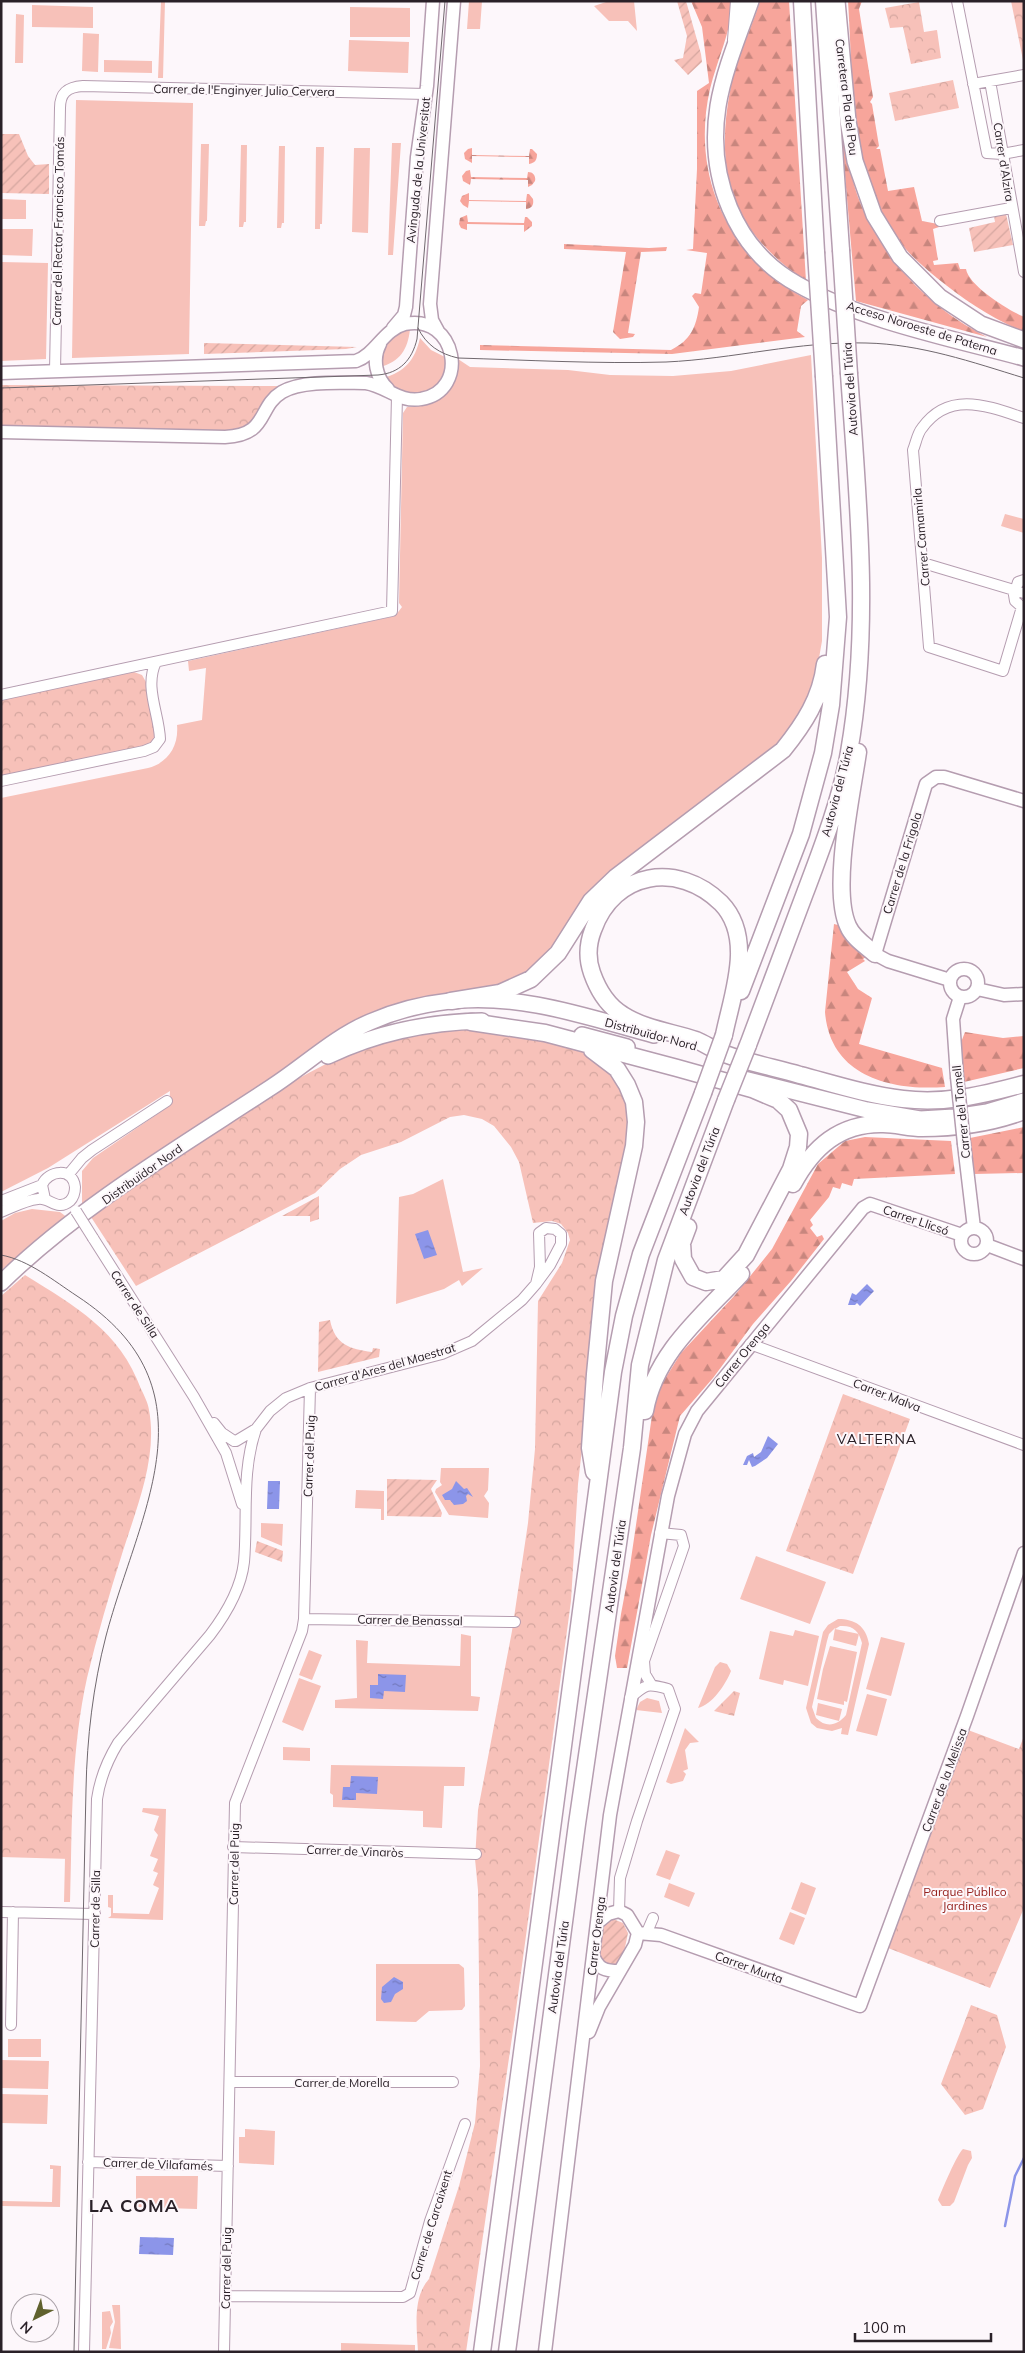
<svg xmlns="http://www.w3.org/2000/svg" width="1025" height="2353" font-family="Mulish,sans-serif">
<style>
.grass{fill:#f7c1b9;fill-rule:evenodd}
.forest{fill:url(#forest-firs)}
.park{fill:url(#park-crowns)}
.garden{fill:url(#garden-furrows)}
.water{fill:url(#water-ripples)}
.lines{fill:none;stroke-linecap:round;stroke-linejoin:round}
.stream{stroke:#8c95e9;stroke-width:2.5}
.minor-casing{stroke:#b59db0;stroke-width:12}
.tertiary-casing{stroke:#b59db0;stroke-width:15}
.secondary-casing{stroke:#b59db0;stroke-width:16}
.primary-casing{stroke:#b59db0;stroke-width:18}
.trunk-casing{stroke:#b59db0;stroke-width:19}
.minor{stroke:#fff;stroke-width:10}
.tertiary{stroke:#fff;stroke-width:12}
.secondary{stroke:#fff;stroke-width:14}
.primary{stroke:#fff;stroke-width:15}
.trunk{stroke:#fff;stroke-width:16}
.tram{stroke:#70686e;stroke-width:1}
.minor-bridge-casing{stroke:#b59db0;stroke-width:12;stroke-linecap:butt}
.tertiary-bridge-casing{stroke:#b59db0;stroke-width:15;stroke-linecap:butt}
.trunk-bridge-casing{stroke:#b59db0;stroke-width:19;stroke-linecap:butt}
.minor-bridge{stroke:#fff;stroke-width:10}
.tertiary-bridge{stroke:#fff;stroke-width:12}
.trunk-bridge{stroke:#fff;stroke-width:16}
.labels{text-anchor:middle;dominant-baseline:central;stroke-width:4;stroke-linejoin:round;paint-order:stroke}
.street-label{font-size:12px;fill:#2a2128;stroke:#fdf7fb}
.park-label{font-size:12px;fill:#96221e;stroke:#fdf7fb}
.neighbourhood-label{font-size:14px;letter-spacing:1px;fill:#2a2128;stroke:#fdf7fb}
.district-label{font-size:18px;font-weight:bold;letter-spacing:1px;fill:#2a2128;stroke:#fdf7fb}
</style>
<defs>
<pattern id="forest-firs" width="22" height="20" patternUnits="userSpaceOnUse" patternTransform="scale(1.25)"><rect width="22" height="20" fill="#f7a59b"/><path d="M5 1l3.5 6h-7zM16 11l3.5 6h-7z" fill="#c8867e"/></pattern>
<pattern id="park-crowns" width="20" height="18" patternUnits="userSpaceOnUse" patternTransform="scale(1.25)"><rect width="20" height="18" fill="#f7c1b9"/><path d="M2 6a3 3 0 1 1 6 0M12 15a3 3 0 1 1 6 0" fill="none" stroke="#d4a69f"/></pattern>
<pattern id="garden-furrows" width="10" height="10" patternUnits="userSpaceOnUse" patternTransform="scale(1.25)"><rect width="10" height="10" fill="#f7c1b9"/><path d="M-1 1l2-2M0 10L10 0M9 11l2-2" fill="none" stroke="#d4a69f"/></pattern>
<pattern id="water-ripples" width="26" height="14" patternUnits="userSpaceOnUse" patternTransform="scale(1.25)"><rect width="26" height="14" fill="#8c95e9"/><path d="M2 4q2-2 4 0t4 0M15 11q2-2 4 0t4 0" fill="none" stroke="#7379bd"/></pattern>
</defs>
<rect width="100%" height="100%" fill="#fdf7fb"/>
<path class="grass" d="M161 1H165L163 78H158Z
M469 1H482L480 29H467Z
M609 1H634L637 31 628 21H609L594 6Z
M32 5 93 7V28L32 27Z
M350 7 410 8V37H350Z
M16 14 24 15 23 63H15Z
M83 33 99 34 98 72 82 71Z
M349 40 409 42 408 73 348 71Z
M104 60 152 61V73L104 72Z
M76 100 193 103 189 354 72 358Z
M392 143H401L393 255H388Z
M201 144H209L207 221H206L205 226H199Z
M241 145H247L246 222H244L243 227H239Z
M279 146H285L284 223H282L281 228H277Z
M316 147H324L322 224H320V229H315Z
M354 148H370L368 233 352 232Z
M1 199 26 200V219H1Z
M1 229H33L32 256 1 255Z
M1 262 48 263 46 359 1 361Z
M410 329C408 349 400 362 380 367 383 345 386 335 410 329Z
M420 338 431 350 447 358 445 375 436 388 423 394 397 392 383 378C405 372 415 360 420 338Z
M811 355 822 558V641L813 692 800 723 775 748 657 838 555 948 532 969 510 982 492 988 410 1001 294 1063 158 1151 82 1204V1171L93 1158 169 1106 170 1091 48 1168 1 1192V798L148 768C168 763 179 746 177 725L202 720 206 668 189 671 188 661 395 616 402 607 399 603 403 413 407 407C438 406 458 393 458 359L470 367 568 370 610 375 673 376 731 371Z
M1005 514 1024 519V533L1001 526Z
M443 1179 463 1272 483 1268 462 1286 459 1280 444 1289 396 1304 399 1197 413 1194Z
M32 1209 60 1212 68 1218 1 1270V1221L15 1213Z
M441 1468H489L488 1490 484 1496 489 1503 488 1518 449 1515 435 1492 436 1489 442 1485 440 1482Z
M356 1490 384 1491V1520H381V1509L355 1508Z
M261 1523 283 1524 282 1546 261 1537Z
M756 1556 826 1582 810 1624 740 1599Z
M838 1619C855 1619 866 1626 869 1644L848 1735 841 1734 842 1728 832 1731 817 1728 811 1723 806 1708 823 1632 828 1625ZM840 1626C853 1625 859 1631 862 1643L846 1715C837 1726 826 1728 816 1718L812 1707 827 1641 829 1634 835 1628 833 1640 856 1646 859 1634 835 1629Z
M795 1630 819 1636 808 1686 784 1680 783 1685 759 1679 770 1631 793 1636Z
M461 1634 471 1636V1696L480 1697 478 1711 335 1708V1700L357 1698 356 1640 368 1641 367 1663 460 1666Z
M881 1637 905 1643 891 1696 866 1689Z
M830 1646 857 1652 847 1702 844 1701V1705L817 1699 823 1669Z
M309 1650 322 1655 312 1680 299 1675Z
M720 1662 727 1664 731 1671C726 1684 712 1705 698 1708L715 1667Z
M299 1678 321 1686 303 1731 282 1722Z
M867 1694 887 1699 877 1736 856 1731Z
M647 1698 659 1701 662 1713 636 1710 640 1702Z
M818 1703 842 1709 839 1721 816 1715Z
M685 1728 699 1742 690 1743 685 1750 688 1769 683 1771 686 1774 683 1781 671 1784 666 1782Z
M283 1747 310 1748V1761L283 1760Z
M331 1765 465 1767 464 1786H444L442 1828 423 1827V1811L333 1807V1795L330 1793Z
M143 1808 166 1809 163 1920 108 1918 111 1916V1908L108 1907V1895H113V1913L149 1914 159 1888 153 1885 158 1873 153 1871 158 1859 150 1856 158 1835 154 1830 159 1816 142 1812Z
M666 1850 680 1855 670 1880 656 1875Z
M65 1858 71 1859 70 1902H64Z
M801 1882 816 1888 806 1915 791 1909Z
M669 1883 695 1893 689 1907 664 1897Z
M790 1912 805 1918 794 1945 779 1939Z
M376 1964H459L464 1968 465 2006 462 2010 429 2011 416 2022 376 2021Z
M8 2039H41V2057H8Z
M1 2060 49 2061 48 2089 1 2088Z
M1 2094 48 2095 47 2124 1 2123Z
M245 2129 275 2131 274 2165 239 2163V2137H245Z
M963 2149 971 2151 972 2158 968 2165 954 2202 950 2206H942L938 2200C942 2190 957 2154 963 2149Z
M50 2165 61 2166 60 2207 2 2206V2201L52 2202 53 2169H50Z
M136 2176H198L197 2209 136 2207Z
M112 2305H120L121 2349 109 2348 115 2322Z
M110 2311 113 2322 110 2327 111 2333 106 2349H102V2312Z
M341 2343 415 2345V2352H341Z"/>
<path class="forest" d="M691 1H733C731 32 717 60 710 89 690 177 729 259 808 300L801 306 797 331 805 337 672 354 480 350V345L671 350C691 340 696 327 699 307L692 296 695 293 701 294 707 253 686 250 693 249 697 169V91L709 83 702 27Z
M760 1H789L806 281C734 233 714 176 730 91 735 62 751 30 760 1Z
M848 1H862L859 9 873 97 870 102 872 104 879 146 876 149H880L888 191 914 187 922 221 938 224 939 227 933 229 938 260 933 261 934 265 958 263 960 269H966C969 286 1008 310 1024 317V332C991 318 964 300 937 278 925 268 913 258 903 246 850 187 853 77 848 1Z
M841 130C848 152 850 175 858 197 882 259 928 307 987 337L856 301Z
M472 148V155L529 156 530 149H532L537 154C537 160 535 163 529 164V157L472 156V163L465 159 464 153 468 149Z
M470 170 471 177 527 178 528 172C534 172 536 177 535 181L532 185 528 187V180L471 179 470 185 463 181 462 176 466 171Z
M469 193V200L526 201 527 194H529L533 199C534 205 532 208 526 209V202L469 201 468 208 463 205 460 201 462 196Z
M467 215 468 222 524 223 525 217H527L532 222V226L524 232V225L467 224V230L461 228 459 224 460 218Z
M564 244 649 248 667 247 666 251 641 252 628 333 635 334 633 337 620 339 613 332 626 252 564 249Z
M834 924 838 925 854 948 866 957 863 959 865 961 847 972 858 989 872 998 859 1044 942 1068 945 1087C890 1091 830 1076 825 1012Z
M965 1032 1003 1038 1024 1036V1068L964 1082 960 1045Z
M1024 1127V1173L974 1174 970 1138Z
M865 1137 951 1141 955 1174 854 1179 852 1186 842 1183 840 1189 833 1187 829 1197 810 1220 813 1225 810 1228 817 1237 822 1235 824 1239 791 1281 753 1324 713 1378 680 1416 651 1535 627 1668H617L615 1656 621 1614 630 1566 655 1395 681 1353 735 1295 772 1249 818 1164 845 1141Z"/>
<path class="park" d="M1011 1H1024V60H1023Z
M919 2 924 32 937 30 941 58 911 64 903 27 890 28 885 8Z
M953 80 959 108 895 121 889 93Z
M1 385 284 386 255 422 233 433 1 428Z
M134 672 142 675 146 682 156 732V737L149 745 1 777V699Z
M462 1027H497L584 1049 617 1079 627 1101 630 1125 589 1387 578 1484 571 1601 516 2010 466 2352H418C417 2328 412 2298 429 2279L459 2186 475 2123 480 2066 478 1890 475 1859 478 1810 512 1631 528 1523 535 1449 538 1301 562 1263 570 1240 568 1233 561 1224 552 1221 533 1223 519 1162 511 1147 494 1126 482 1119 464 1115 450 1117 401 1142 361 1155 340 1169 315 1193 136 1286 91 1217C137 1181 186 1148 235 1117 278 1090 320 1063 369 1046 399 1035 430 1031 462 1027Z
M25 1275C75 1306 120 1331 141 1389 144 1395 148 1403 149 1410 158 1458 136 1509 122 1554 109 1595 97 1636 87 1678 74 1737 72 1798 71 1859L1 1857V1296Z
M843 1394 910 1419 853 1574 786 1551Z
M734 1691 740 1693 734 1716 714 1711Z
M968 1730 1019 1749 1024 1736V1908L990 1988 883 1946Z
M971 2005 997 2015 1006 2047 983 2109 965 2115 941 2084Z"/>
<path class="garden" d="M677 1H686L701 54 702 62 688 75 674 60 683 58 687 36Z
M1 134H19L28 156 35 165 49 164V194L1 193Z
M1006 214 1013 245 974 252 969 228 995 222 994 216Z
M204 343 357 347 346 349 204 354Z
M319 1196V1219L310 1222V1216H282Z
M330 1320C335 1345 350 1349 372 1352L373 1348 380 1349 379 1357 318 1372 319 1322Z
M387 1479 437 1480 431 1489 442 1513 441 1517 387 1516Z
M257 1541 283 1551 282 1562 255 1552Z
M613 1919 623 1923 628 1933 622 1962 613 1968 597 1958C599 1945 597 1923 613 1919Z"/>
<path class="water" d="M428 1230 437 1255 424 1259 415 1234Z
M867 1284 874 1291 860 1306 857 1303 855 1305H848L852 1293 856 1295Z
M768 1436 778 1444 767 1458 755 1466 752 1467 749 1460 747 1465H743L747 1456 753 1453 754 1457 761 1452Z
M268 1481H280L279 1509H267Z
M456 1481 464 1489 467 1488 473 1497 468 1494 466 1496 467 1501 463 1504 454 1505 450 1500H445L442 1495 452 1489Z
M378 1674 406 1675 405 1692 384 1691 383 1699 370 1698V1685H378Z
M351 1776 378 1777 377 1794 356 1793V1800H342L343 1787H350Z
M394 1977 403 1982V1989L395 1994 391 2002 384 2003 381 1999 382 1987Z
M140 2237 174 2238 173 2255 139 2254Z"/>
<g class="lines">
<path class="stream" d="M1005 2226 1015 2176 1024 2158"/>
<g class="minor-casing">
<path id="minor" d="M957 1 987 153 1002 154 1024 150
M990 81 1024 272
M973 84 1024 75
M940 221 1011 208
M55 371 60 108C60 93 67 87 83 86L426 94
M1024 418C988 406 949 390 922 428 917 434 916 443 913 450L929 647 1003 671 1022 607 1015 601 1014 595 1018 582 1024 580
M923 563 1024 593
M1 695 392 611 397 396
M1 781 144 751 154 747 160 739C159 713 144 687 156 662
M68 1175 82 1158 92 1150 167 1101
M1 1201 42 1185
M1 1212C13 1207 26 1200 38 1199 50 1197 57 1212 70 1201 74 1197 75 1192 75 1187 73 1167 48 1170 42 1185L45 1199
M93 1238 194 1397 226 1453 242 1504
M750 1344 1024 1445
M214 1423 222 1433 234 1441
M236 1441 256 1429 270 1411 286 1398 310 1388 442 1354 472 1341 522 1300 536 1284 550 1265 561 1244V1234L555 1229 546 1228 539 1233 540 1267 536 1284
M304 1619 515 1622
M651 1684 645 1674 644 1661 684 1546 681 1535 660 1533
M233 1847 476 1854
M619 1911 620 1878 637 1821 675 1709 668 1689C647 1683 646 1684 630 1698
M1 1912 95 1914
M647 1932 653 1918
M11 2025 13 1912
M231 2082H453
M88 2162 228 2166
M225 2296 403 2297 410 2293 430 2221 465 2124
M84 2352 97 1799C100 1778 107 1761 118 1743L210 1635C226 1614 241 1589 244 1562 248 1517 241 1473 256 1429
M224 2352 235 1803 302 1631 304 1619 310 1388"/>
</g>
<g class="tertiary-casing">
<path id="tertiary" d="M393 328 404 315 406 307 417 157 427 86 433 1
M438 331 432 320 430 304 454 1
M380 344C372 359 376 378 388 389
M1 373 356 361C376 354 384 329 405 324 456 313 471 391 421 399 400 403 386 386 366 383 343 383 302 380 282 392 257 407 269 435 225 437L1 432
M950 983a14 14 0 1 1 28 0a14 14 0 1 1-28 0Z
M950 980 888 961 875 954 926 784 936 777H944L1024 801
M977 989 1004 995 1024 994
M957 1077 953 1019 960 997
M964 1144 974 1228
M961 1241a13 13 0 1 1 26 0a13 13 0 1 1-26 0Z
M987 1245 1024 1259
M597 1923 608 1914 619 1911 627 1915 638 1933
M638 1933 661 1935 860 2006 967 1716 1024 1553
M593 1955C598 1969 605 1971 619 1971
M589 2032 599 2007 635 1945 638 1933
M545 2352 610 1815 668 1496 685 1434 697 1411 863 1208 870 1204 962 1235"/>
</g>
<g class="secondary-casing">
<path id="secondary" d="M735 40 738 1"/>
</g>
<g class="primary-casing">
<path id="primary" d="M751 1C739 35 724 70 718 106 707 176 734 249 797 284 860 320 954 339 1024 358
M837 1 848 121 855 161 874 215 900 257 940 297 981 324 1024 340
M582 1035 627 1047
M328 1056C376 1033 429 1022 482 1021
M736 1077 867 1110 920 1119 954 1117 987 1112 1024 1101
M1 1283C77 1208 180 1147 270 1088 303 1067 334 1037 370 1022 395 1011 423 1004 450 1001 520 993 587 1017 654 1035"/>
</g>
<g class="trunk-casing">
<path id="trunk" d="M802 1 816 252
M824 1 841 250
M858 752C852 794 831 889 848 926 853 938 866 946 875 954
M741 991 801 834 823 753 831 705 838 617 824 377
M451 1001 500 993 531 979 558 953 591 901 616 877 783 750C804 724 821 698 825 664
M471 1022 545 1033 677 1068 752 1089 778 1100 789 1110 799 1134 798 1147 791 1169 746 1255 724 1279 706 1282 693 1277 683 1259 682 1243 688 1227
M724 1035C732 995 755 938 721 903 678 861 614 871 593 930 588 943 587 959 592 973 598 990 608 1006 623 1015 645 1029 672 1032 696 1040 706 1044 715 1051 725 1054 749 1063 776 1068 800 1075 834 1084 868 1095 903 1099 946 1104 983 1095 1024 1084
M748 1045C767 995 786 944 805 893 822 848 841 799 849 752 871 627 858 500 849 374
M592 1050 617 1069 627 1085 634 1102 636 1122 634 1146 604 1281 595 1374 590 1448 594 1472
M793 1184C813 1147 840 1123 883 1124 896 1124 909 1128 922 1128 955 1128 992 1123 1024 1111
M645 1411C655 1353 703 1315 741 1274
M482 2352 613 1372 624 1316 641 1254 703 1093
M507 2352 577 1824 632 1448 640 1365 666 1260 726 1100"/>
</g>
<use href="#minor" class="minor"/>
<use href="#tertiary" class="tertiary"/>
<use href="#secondary" class="secondary"/>
<use href="#primary" class="primary"/>
<use href="#trunk" class="trunk"/>
<path class="tram" d="M418 328C426 345 440 354 458 358 527 360 597 364 666 362 733 359 799 341 866 343 920 344 972 362 1024 378
M1 388 378 375C400 373 412 360 417 339L445 1
M1 1255C29 1260 54 1281 77 1296 219 1389 139 1511 106 1636 93 1686 87 1738 86 1789L74 2352"/>
<g class="minor-bridge-casing">
<path id="minor-bridge" d="M76 1211 93 1238"/>
</g>
<g class="tertiary-bridge-casing">
<path id="tertiary-bridge" d="M957 1077 964 1144"/>
</g>
<g class="trunk-bridge-casing">
<path id="trunk-bridge" d="M841 250 849 374
M816 252 824 377
M703 1093 724 1035
M726 1100 748 1045"/>
</g>
<use href="#minor-bridge" class="minor-bridge"/>
<use href="#tertiary-bridge" class="tertiary-bridge"/>
<use href="#trunk-bridge" class="trunk-bridge"/>
</g>
<g class="labels">
<g class="street-label">
<text transform="translate(244 90) rotate(1)">Carrer de l'Enginyer Julio Cervera</text>
<text transform="translate(847 97) rotate(83)">Carretera Pla del Pou</text>
<text transform="translate(1004 162) rotate(81)">Carrer d'Alzira</text>
<text transform="translate(418 170) rotate(-84)">Avinguda de la Universitat</text>
<text transform="translate(58 231) rotate(-89)">Carrer del Rector Francisco Tomás</text>
<text transform="translate(922 328) rotate(17)">Acceso Noroeste de Paterna</text>
<text transform="translate(850 389) rotate(-94)">Autovia del Túria</text>
<text transform="translate(921 537) rotate(-95)">Carrer Camamirla</text>
<text transform="translate(837 791) rotate(-75)">Autovia del Túria</text>
<text transform="translate(902 863) rotate(-73)">Carrer de la Frigola</text>
<text transform="translate(651 1034) rotate(15)">Distribuïdor Nord</text>
<text transform="translate(961 1112) rotate(-96)">Carrer del Tomell</text>
<text transform="translate(699 1171) rotate(-69)">Autovia del Túria</text>
<text transform="translate(142 1174) rotate(-35)">Distribuïdor Nord</text>
<text transform="translate(916 1220) rotate(19)">Carrer Llicsó</text>
<text transform="translate(135 1304) rotate(57)">Carrer de Silla</text>
<text transform="translate(742 1355) rotate(-51)">Carrer Orenga</text>
<text transform="translate(385 1367) rotate(-16)">Carrer d'Ares del Maestrat</text>
<text transform="translate(887 1395) rotate(21)">Carrer Malva</text>
<text transform="translate(309 1456) rotate(-88)">Carrer del Puig</text>
<text transform="translate(615 1566) rotate(-82)">Autovia del Túria</text>
<text transform="translate(410 1620) rotate(1)">Carrer de Benassal</text>
<text transform="translate(944 1780) rotate(-70)">Carrer de la Melissa</text>
<text transform="translate(355 1851) rotate(2)">Carrer de Vinaròs</text>
<text transform="translate(234 1864) rotate(-89)">Carrer del Puig</text>
<text transform="translate(95 1909) rotate(-89)">Carrer de Silla</text>
<text transform="translate(596 1936) rotate(-83)">Carrer Orenga</text>
<text transform="translate(558 1967) rotate(-82)">Autovia del Túria</text>
<text transform="translate(749 1967) rotate(20)">Carrer Murta</text>
<text x="342" y="2082">Carrer de Morella</text>
<text transform="translate(158 2164) rotate(2)">Carrer de Vilafamés</text>
<text transform="translate(431 2225) rotate(-73)">Carrer de Carcaixent</text>
<text transform="translate(226 2268) rotate(-89)">Carrer del Puig</text>
</g>
<g class="park-label">
<text x="965" y="1891">Parque PúblIco<tspan x="965" dy="14">Jardines</tspan></text>
</g>
<g class="neighbourhood-label">
<text x="877" y="1439">VALTERNA</text>
</g>
<g class="district-label">
<text x="134" y="2205">LA COMA</text>
</g>
</g>
<rect width="1025" height="2353" fill="none" stroke="#2a2128" stroke-width="5"/>
<g transform="translate(35 2318) rotate(222)"><circle r="24" fill="#fdf7fb" stroke="#a9a1a7"/>
<path d="M0-4L9 19L0 12L-9 19Z" fill="#60612e"/>
<text y="-8" font-size="14" font-weight="bold" text-anchor="middle" fill="#2a2128">N</text>
</g>
<path d="M855 2333v8h136v-8" fill="none" stroke="#2a2128" stroke-width="2.5"/>
<text x="862" y="2333" font-size="15" fill="#2a2128" stroke="#fdf7fb" stroke-width="4" paint-order="stroke">100 m</text>
</svg>
